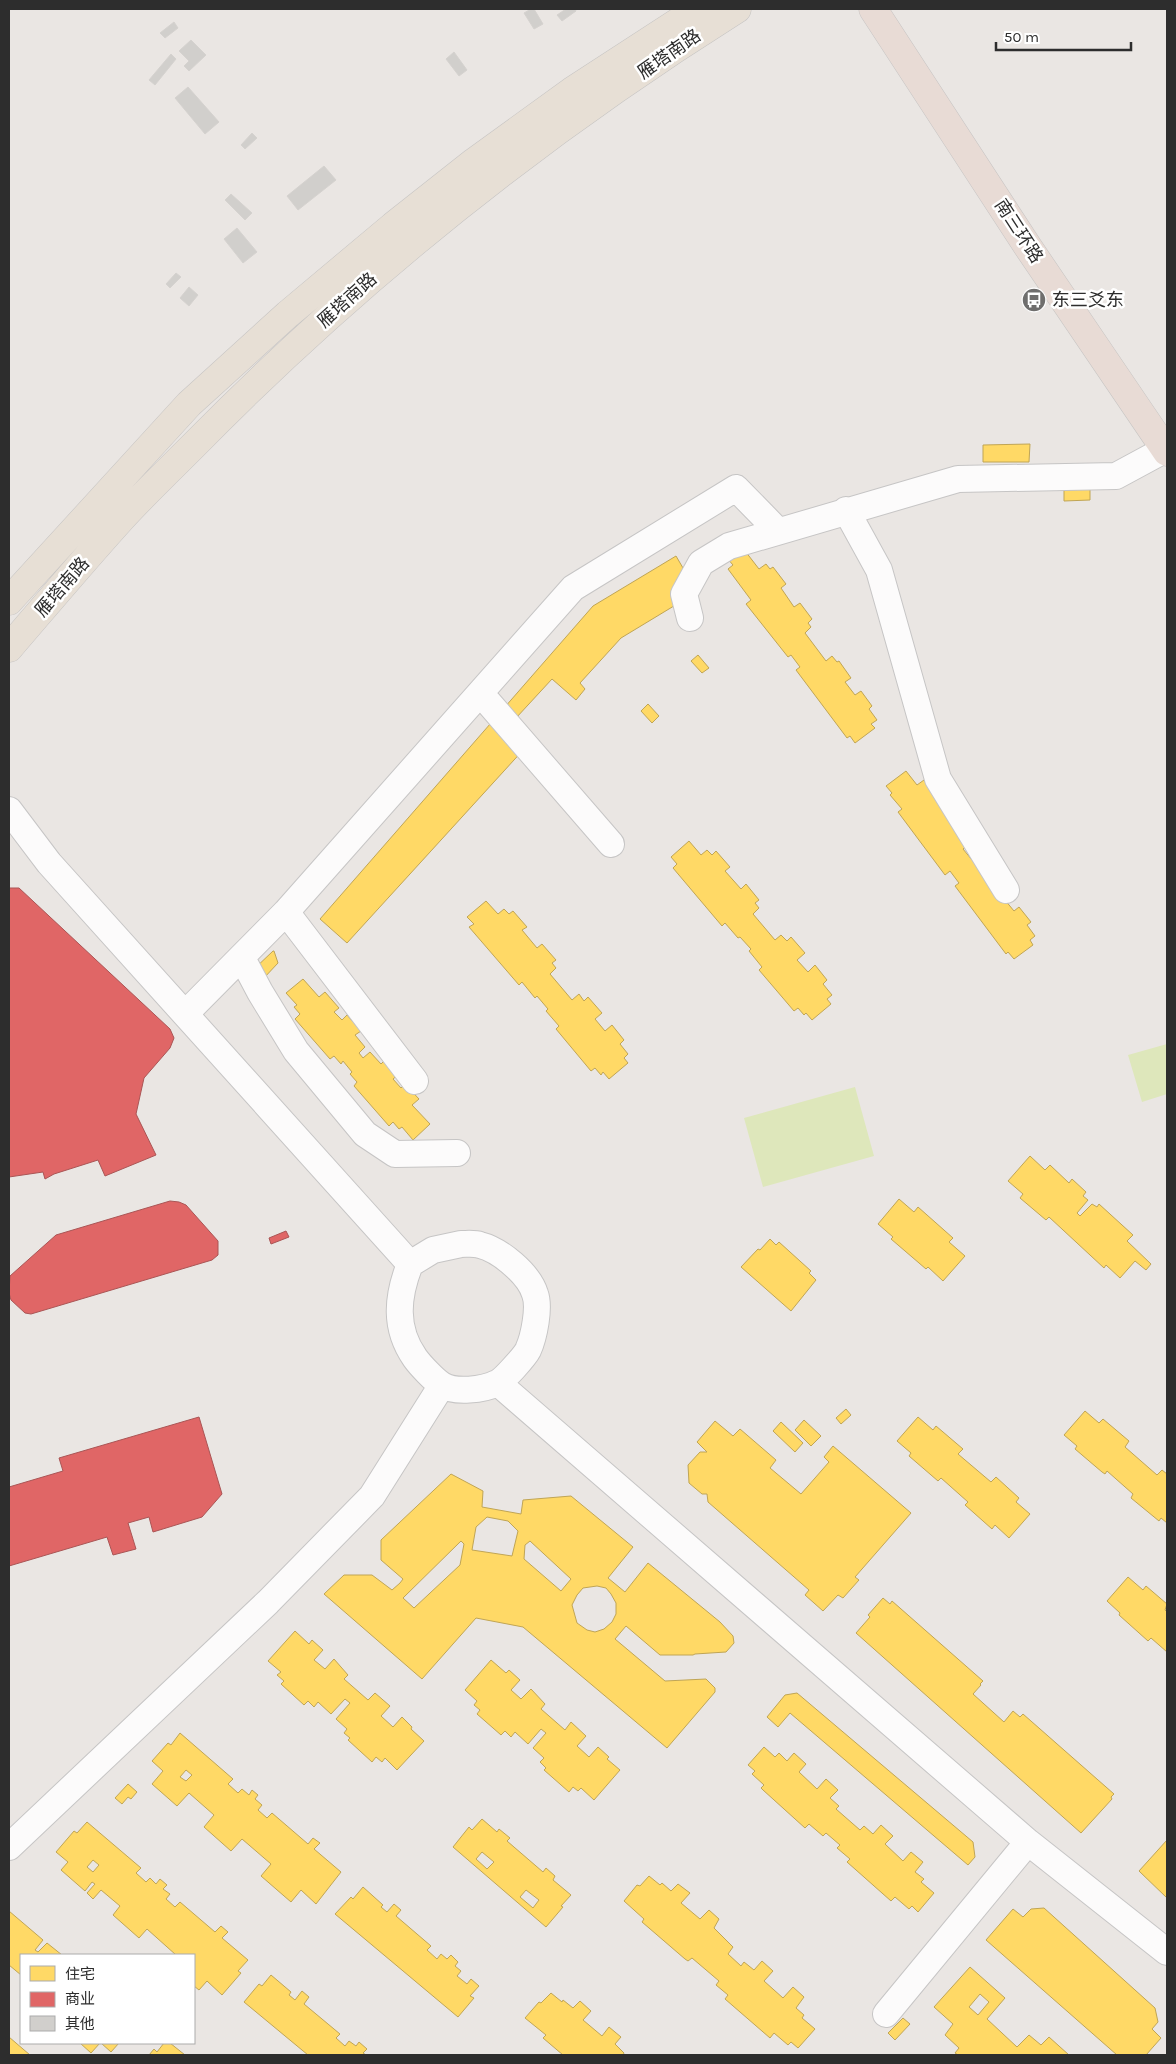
<svg xmlns="http://www.w3.org/2000/svg" width="1176" height="2064" font-family="Karla,'Noto Sans SC',sans-serif">
<style>
.pitch{fill:#dee7bb}
.homes{fill:#ffd966;stroke:#c0a555;fill-rule:evenodd}
.shops{fill:#e06666;stroke:#a55}
.building{fill:#d1cfcc;stroke:#d5d2cf}
.lines{fill:none;stroke-linecap:round;stroke-linejoin:round}
.minor-casing{stroke:#c6c5c5;stroke-width:28}
.major-casing{stroke:#c6c4c3;stroke-width:29}
.highway-casing{stroke:#c6c4c3;stroke-width:29}
.minor{stroke:#fcfbfb;stroke-width:26}
.major{stroke:#e7dfd5;stroke-width:28}
.highway{stroke:#e8dbd5;stroke-width:28}
.labels{text-anchor:middle;dominant-baseline:central;stroke-width:5;stroke-linejoin:round;paint-order:stroke}
.street-label{font-size:18px;fill:#2d2d2d;stroke:#fff}
.poi-label{font-size:18px;fill:#2d2d2d;stroke:#fff;text-anchor:start}
</style>
<rect width="100%" height="100%" fill="#eae6e3"/>
<path class="pitch" d="M1167 1044V1094L1142 1102 1128 1055Z
M855 1087 874 1156 763 1187 744 1118Z"/>
<path class="homes" d="M1030 444 1029 462H983V445Z
M1090 489V500L1064 501V490Z
M742 547 759 569 766 564 770 569 773 567 786 584 781 588 794 607 800 603 812 619 808 623 811 627 805 633 826 661 832 656 837 662 839 661 851 678 845 682 855 695 861 691 872 706 869 709 877 720 871 724 875 728 855 743 850 736 847 738 796 670 800 667 791 655 788 657 746 604 751 600 728 569 733 565 727 558Z
M676 556 697 592 621 638 580 683 585 689 576 700 552 679 516 718 535 737 347 943 320 919 593 606Z
M698 655 709 668 702 673 691 661Z
M648 704 659 716 652 723 641 711Z
M906 771 917 785 924 780 970 843 963 849 1014 911 1019 907 1031 922 1027 925 1035 936 1030 940 1033 945 1014 959 1008 952 1006 954 955 886 959 883 950 871 945 875 898 812 902 809 890 795 892 793 886 786Z
M689 841 701 855 707 850 712 855 716 851 730 867 725 871 741 889 746 884 759 900 755 903 759 908 753 914 775 940 781 935 787 941 791 937 805 953 797 960 808 972 815 965 827 980 823 984 832 995 827 999 831 1004 812 1020 806 1013 804 1015 798 1008 794 1011 759 970 762 967 749 951 751 949 740 937 738 938 725 923 722 926 673 868 677 864 671 857Z
M486 901 498 914 504 909 509 914 513 911 527 927 522 930 537 948 542 944 556 960 552 963 556 968 550 974 572 1000 579 994 584 1001 588 997 602 1013 595 1019 605 1031 612 1025 624 1040 620 1044 628 1054 624 1058 628 1063 609 1079 603 1072 601 1075 595 1068 591 1071 556 1029 559 1026 546 1011 548 1009 537 996 535 998 522 982 519 985 469 927 474 924 467 917Z
M273 951H274L278 963 263 979 252 971Z
M303 979 319 997 325 992 339 1008 334 1012 342 1020 347 1015 361 1031 355 1035 365 1047 359 1053 363 1058 370 1052 381 1064 386 1059 399 1074 393 1079 401 1088 405 1084 419 1099 412 1105 430 1124 413 1140 402 1127 399 1129 393 1122 389 1126 354 1086 357 1082 350 1074 352 1072 343 1061 341 1064 334 1056 330 1059 295 1019 300 1014 294 1007 297 1005 286 993Z
M1030 1156 1045 1170 1050 1165 1069 1183 1072 1179 1086 1192 1083 1196 1088 1200 1077 1213 1080 1216 1092 1204 1097 1207 1099 1204 1133 1235 1127 1241 1151 1264 1146 1270 1135 1261 1120 1278 1106 1265 1104 1268 1049 1217 1046 1220 1020 1198 1023 1194 1008 1181Z
M899 1199 914 1212 918 1207 953 1238 949 1242 965 1256 943 1281 928 1267 926 1269 891 1239 893 1237 878 1224Z
M770 1239 776 1245 779 1242 811 1271 809 1273 816 1280 791 1311 741 1267 758 1249 760 1250Z
M846 1409 851 1415 841 1424 836 1418Z
M1085 1411 1099 1423 1103 1419 1129 1441 1125 1447 1157 1475 1162 1470 1167 1474V1523L1161 1518 1159 1521 1131 1498 1133 1494 1107 1471 1105 1474 1102 1472 1075 1449 1077 1446 1064 1435Z
M918 1417 933 1430 936 1426 963 1449 958 1454 991 1482 996 1477 1019 1498 1016 1502 1030 1514 1009 1538 995 1525 992 1529 965 1505 968 1502 941 1478 938 1481 909 1456 911 1453 897 1441Z
M804 1420 821 1436 811 1446 795 1430Z
M715 1421 733 1436 740 1429 776 1460 770 1468 801 1494 829 1462 824 1457 833 1446 911 1513 855 1577 859 1580 843 1598 838 1595 823 1611 805 1595 809 1590 708 1502 707 1494H702L689 1483 688 1465 700 1452H707L697 1442Z
M781 1422 803 1443 795 1452 773 1431Z
M451 1474 483 1491 482 1507 521 1514 523 1500 571 1496 633 1547 608 1578 625 1592 648 1563 720 1622 733 1636 734 1643 726 1652 695 1654 693 1655H660L626 1626 615 1639 665 1681 706 1679 715 1688V1692L667 1748 523 1627 476 1618 422 1679 324 1594 344 1575H372L392 1590 400 1583 403 1579 381 1560V1540ZM487 1517 508 1521 518 1531 512 1556 472 1550 476 1527ZM461 1541 464 1544 460 1565 414 1608 403 1598ZM530 1541 571 1579 561 1591 524 1559 525 1545ZM597 1586 606 1588 611 1594 616 1603V1614L612 1622 604 1629 595 1632 587 1630 577 1623 572 1605 577 1595 583 1588Z
M1128 1577 1143 1590 1146 1586 1167 1604 1165 1610 1167 1612V1652L1151 1638 1148 1641 1119 1615 1120 1613 1107 1601Z
M883 1598 890 1604 892 1601 983 1681 980 1684 981 1685 973 1694 1004 1722 1013 1711 1020 1717 1023 1714 1114 1794 1111 1797 1112 1799 1081 1833 856 1633 870 1617 868 1615Z
M295 1631 309 1644 312 1640 323 1650 314 1660 325 1669 334 1659 348 1675 344 1679 368 1700 375 1693 390 1706 381 1716 393 1727 402 1717 412 1727 411 1729 424 1741 397 1770 385 1758 382 1762 376 1757 372 1762 348 1740 350 1738 344 1733 347 1729 336 1719 350 1703 345 1699 331 1714 318 1702 314 1707 308 1701 304 1705 281 1684 284 1681 277 1675 281 1672 268 1661Z
M491 1660 506 1673 509 1670 520 1680 511 1690 521 1699 531 1689 545 1704 541 1709 565 1730 571 1722 586 1736 577 1746 589 1757 598 1747 609 1757 607 1759 620 1770 594 1800 581 1788 578 1791 573 1787 569 1792 544 1770 546 1768 540 1762 544 1758 533 1748 546 1733 541 1729 528 1744 515 1732 511 1737 505 1731 501 1735 477 1714 480 1710 474 1705 477 1701 465 1690Z
M797 1693 973 1842 975 1857 968 1865 790 1713 778 1727 767 1717 785 1695Z
M180 1733 233 1779 228 1784 238 1793 242 1789 249 1795 252 1790 258 1795 255 1799 262 1805 258 1810 267 1818 272 1813 308 1844 313 1838 320 1843 314 1849 341 1872 316 1904 301 1890 291 1902 261 1876 271 1864 242 1839 231 1851 204 1827 214 1815 189 1793 177 1806 152 1784 163 1771 152 1761 168 1743 171 1745ZM186 1770 192 1775 186 1781 180 1777Z
M764 1747 775 1757 779 1753 787 1761 794 1753 806 1764 799 1772 817 1789 826 1779 838 1790 830 1798 839 1806 836 1809 860 1830 864 1826 873 1834 881 1825 893 1836 885 1844 903 1861 911 1852 923 1862 915 1872 924 1879 921 1882 934 1893 918 1912 912 1906 909 1909 895 1897 891 1901 847 1862 850 1859 837 1848 840 1845 826 1833 823 1836 809 1824 805 1828 763 1790 761 1788 764 1785 752 1774 755 1771 748 1765Z
M128 1784 137 1792 131 1799 128 1797 122 1804 115 1798Z
M482 1819 497 1832 499 1829 510 1838 507 1841 543 1872 546 1868 555 1876 553 1880 571 1895 561 1906 563 1907 546 1927 453 1847 469 1827 472 1830ZM482 1852 494 1862 487 1869 476 1859ZM526 1890 539 1900 533 1908 520 1897Z
M87 1822 141 1868 136 1873 146 1882 150 1878 156 1884 160 1879 167 1885 163 1889 170 1894 166 1899 175 1907 180 1902 215 1932 221 1926 228 1932 222 1938 248 1960 238 1971 241 1973 222 1995 207 1981 199 1990 194 1986V1955H176L147 1929 139 1938 113 1915 120 1906 101 1890 93 1899 87 1893 95 1884 92 1882 85 1891 61 1870 68 1862 56 1852 74 1831 77 1833ZM93 1860 99 1865 93 1872 87 1867Z
M1167 1840V1898L1139 1871Z
M649 1876 660 1885 662 1883 671 1891 678 1884 690 1893 681 1903 700 1919 709 1910 719 1919 714 1928 733 1947 728 1954 741 1966 744 1962 754 1970 762 1961 773 1971 764 1981 783 1998 793 1987 804 1997 796 2008 804 2015 802 2018 815 2029 799 2047 798 2048 791 2042 788 2045 774 2033 770 2038 725 1999 728 1995 716 1985 719 1981 692 1958 688 1961 685 1959 642 1922 644 1919 624 1901 637 1885 640 1886Z
M363 1887 383 1905 381 1907 387 1912 394 1904 401 1910 396 1916 431 1946 427 1950 437 1959 441 1954 447 1959 451 1955 458 1962 455 1966 461 1971 457 1976 467 1984 471 1979 479 1986 470 1996 474 1998 458 2017 335 1914 351 1897 353 1899Z
M1044 1908 1155 2008 1158 2022 1152 2029 1161 2038 1146 2055H1117L986 1940 1013 1909 1023 1917 1031 1909Z
M9 1911 43 1940 35 1950 38 1952 47 1943 62 1955H21V1975L9 1965Z
M970 1967 1005 1998 987 2019 1017 2047 1029 2035 1041 2045 1049 2037 1069 2055H958L955 2053 959 2048 945 2035 953 2024 934 2007ZM980 1994 989 2002 978 2015 969 2007Z
M271 1975 291 1992 289 1995 295 2000 302 1991 309 1997 304 2004 340 2034 336 2038 345 2046 349 2041 356 2046 359 2042 367 2049 363 2053 366 2055H308L244 2002 259 1984 262 1986Z
M551 1993 562 2002 563 2000 573 2008 580 2001 591 2011 583 2020 602 2036 609 2027 621 2037 615 2044 624 2053 623 2055H563L543 2038 546 2035 525 2018 539 2002 541 2003Z
M903 2018 910 2024 895 2040 888 2033Z
M9 2037 30 2055H9Z
M80 2043H100L91 2053Z
M101 2043H119L111 2052Z
M164 2043H170L185 2055H149L154 2049 157 2052Z"/>
<path class="shops" d="M9 888H19L170 1029 174 1038 170 1048 144 1078 136 1114 156 1155 105 1176 98 1160 54 1174 45 1179 43 1172 9 1177Z
M170 1201 179 1202 186 1205 218 1241V1255L212 1260 31 1314 25 1313 11 1300 9 1293 10 1276 56 1235Z
M286 1231 289 1237 271 1244 269 1238Z
M199 1417 222 1494 202 1517 153 1532 149 1517 128 1523 136 1549 113 1555 107 1537 9 1566V1487L63 1471 59 1458Z"/>
<path class="building" d="M531 9H534L543 24 534 29 524 13Z
M566 9H575L576 11 562 21 557 15Z
M174 22 178 28 165 38 160 33Z
M191 40 206 55 189 71 184 66 189 61 179 51Z
M454 52 467 70 459 76 446 59Z
M171 54 176 59 155 85 149 80Z
M188 87 219 122 205 134 175 98Z
M252 133 257 138 245 149 241 145Z
M324 166 336 180 298 210 287 196Z
M231 194 252 213 245 220 225 200Z
M237 228 257 252 243 263 224 239Z
M176 273 181 277 170 288 166 284Z
M189 287 198 295 189 306 180 298Z"/>
<g class="lines">
<g class="minor-casing">
<path id="minor" d="M846 510 879 570 938 779 1006 890
M690 618 684 594 701 563 729 546 958 479 1116 476 1166 449
M481 694 611 844
M9 810 49 863 410 1264
M286 912 415 1081
M242 958 260 992 296 1051 365 1134 395 1154 457 1153
M185 1014 286 912 573 588 736 488 778 531
M461 1244C467 1244 474 1243 480 1245 500 1250 529 1274 535 1294 540 1307 534 1337 528 1350 525 1356 504 1380 497 1383 483 1390 455 1393 442 1385 435 1381 420 1365 415 1358 394 1328 397 1297 410 1264L433 1250Z
M498 1383 1028 1842 1167 1952
M9 1847 268 1602 372 1496 442 1385
M886 2014 1028 1842"/>
</g>
<g class="major-casing">
<path id="major" d="M9 601 189 404 288 314 393 226 474 162 572 91 698 9
M9 648C46 605 83 561 121 519 144 494 169 470 193 446 356 280 540 133 737 9"/>
</g>
<g class="highway-casing">
<path id="highway" d="M873 9 1028 247 1167 452"/>
</g>
<use href="#minor" class="minor"/>
<use href="#major" class="major"/>
<use href="#highway" class="highway"/>
</g>
<defs>
<g id="bus-disc" transform="scale(1.25)"><circle r="9.5" fill="#6f6e6d" stroke="#fff"/><path d="M-5-6H5V4H4V6H2V4H-2V6H-4V4H-5ZM-3.5-4V0h7V-4ZM-3.5 1.2v1.5H-2V1.2ZM2 1.2v1.5H3.5V1.2Z" fill="#fff"/></g>
</defs>
<g fill-rule="evenodd">
<use href="#bus-disc" x="1034" y="300"/>
</g>
<g class="labels">
<g class="street-label">
<text transform="translate(669 54) rotate(-35)">雁塔南路</text>
<text transform="translate(1019 231) rotate(57)">南三环路</text>
<text transform="translate(347 300) rotate(-42)">雁塔南路</text>
<text transform="translate(62 587) rotate(-49)">雁塔南路</text>
</g>
<g class="poi-label">
<text x="1052" y="300">东三爻东</text>
</g>
</g>
<rect width="1176" height="2064" fill="none" stroke="#2d2d2d" stroke-width="20"/>
<rect x="20" y="1954" width="175" height="90" fill="#ffffff" stroke="#ababab"/>
<rect x="30" y="1966" width="25" height="15" fill="#ffd966" stroke="#ababab"/>
<text x="65" y="1979" font-size="15" fill="#2d2d2d">住宅</text>
<rect x="30" y="1992" width="25" height="15" fill="#e06666" stroke="#ababab"/>
<text x="65" y="2004" font-size="15" fill="#2d2d2d">商业</text>
<rect x="30" y="2016" width="25" height="15" fill="#d1cfcc" stroke="#ababab"/>
<text x="65" y="2029" font-size="15" fill="#2d2d2d">其他</text>
<path d="M996 42v8h135v-8" fill="none" stroke="#2d2d2d" stroke-width="2.5"/>
<text x="1004" y="42" font-size="15" fill="#2d2d2d" stroke="#ffffff" stroke-width="4" paint-order="stroke">50 m</text>
</svg>
